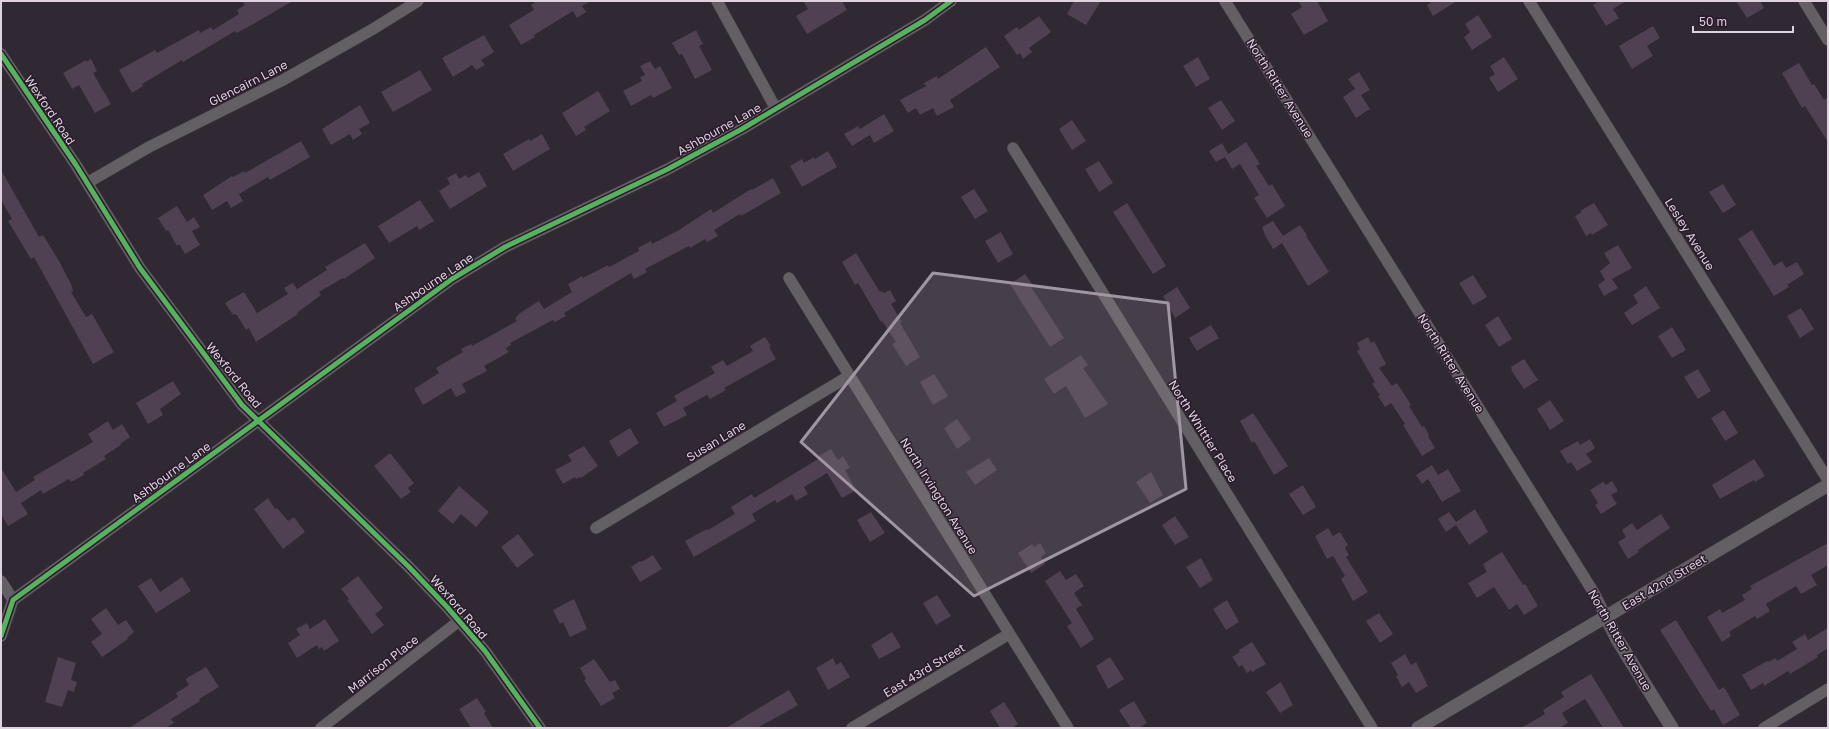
<svg xmlns="http://www.w3.org/2000/svg" width="1829" height="729" font-family="'Golos Text',sans-serif">
<style>
.building{fill:#4f4151}
.lines{fill:none;stroke-linecap:round;stroke-linejoin:round}
.minor-casing{stroke:#4b444c;stroke-width:12}
.tertiary-casing{stroke:#4b444c;stroke-width:14}
.minor{stroke:#645e65;stroke-width:11}
.tertiary{stroke:#645e65;stroke-width:13}
.cycleway-casing{stroke:#2a1a2c;stroke-width:8}
.cycleway{stroke:#56b35d;stroke-width:5}
.marked{fill:#a096a2;fill-opacity:0.2;stroke:#a096a2;stroke-width:3;stroke-linejoin:round}
.labels{text-anchor:middle;dominant-baseline:central;stroke-width:3;stroke-linejoin:round;paint-order:stroke}
.street-label{font-size:12px;fill:#ddd2de;stroke:#2a1a2c}
</style>
<rect width="100%" height="100%" fill="#302832"/>
<path class="building" d="M242 1H293L248 27 236 33 235 31 183 62 182 60 142 84 143 86 132 93 119 70 155 50 157 53 199 30 200 33 211 27 213 30 239 14 237 10 245 5Z
M537 1H591L582 6 586 12 577 18 573 11 534 35 535 37 521 45 509 25 534 10 531 5Z
M803 1H842L847 10 807 34 796 16 808 9Z
M1074 1H1101L1086 25 1067 14Z
M1298 1H1317L1328 21 1304 35 1291 14 1302 7Z
M1433 1H1457L1433 16 1427 5Z
M1600 1H1626L1613 9 1619 18 1606 26 1593 5Z
M1736 1H1760L1764 8 1747 18Z
M1478 15 1492 37 1472 50 1464 37 1470 32 1465 24Z
M1039 16 1051 32 1029 48 1032 52 1023 59 1020 53 1017 55 1004 36 1017 27 1019 30Z
M1653 26 1660 38 1647 46 1653 56 1632 69 1619 46Z
M696 30 703 44 699 46 712 70 695 79 682 54 679 55 672 43Z
M484 35 494 52 481 60 485 65 476 70 472 65 453 77 442 58Z
M986 47 1000 67 950 100 954 107 937 116 933 108 920 115 916 108 908 113 900 100 926 86 924 83 937 76 938 79Z
M1198 57 1210 79 1196 87 1183 66Z
M1504 57 1518 79 1498 92 1489 78 1495 74 1490 66Z
M91 59 97 71 93 73 111 104 95 113 79 85 72 89 63 73 86 60V62Z
M650 61 655 69 660 66 672 88 653 98 651 95 631 106 623 91 642 81 640 77 645 75 640 66Z
M1799 63 1812 85 1814 84 1824 100 1828 97V142L1805 106 1802 108 1782 73Z
M420 70 432 90 393 112 381 92Z
M1359 72 1370 90 1361 95 1370 109 1356 118 1343 97 1355 89 1348 79Z
M598 91 610 111 584 127 586 130 576 136 562 113Z
M1221 100 1235 121 1222 130 1208 108Z
M360 105 370 123 359 129 362 134 353 140 350 134 331 145 322 129Z
M884 114 894 131 874 143 870 135 852 146 844 134 858 126 860 129Z
M1072 120 1086 141 1072 150 1059 129Z
M542 134 550 149 513 171 503 154 529 139 530 141Z
M301 141 310 157 270 180 268 177 239 194 243 201 231 208 227 201 212 210 203 195 232 176 233 177 244 171 245 173Z
M1246 142 1260 164 1256 166 1269 186 1272 184 1285 206 1267 218 1254 198 1259 195 1240 164 1232 169 1225 157 1216 162 1209 151 1222 143 1228 154Z
M828 151 837 167 802 187 790 166 802 159 804 163 814 157 815 159Z
M1099 161 1113 183 1099 192 1085 169Z
M1 170 39 237 43 235 59 261 71 284 73 291 71 292 86 317 92 314 114 352 93 364 34 257 31 259 8 221 12 219 1 200Z
M479 172 487 186 450 209 439 191 450 184 447 178 456 173 459 179 466 175 468 178Z
M773 178 781 193 741 216 740 214 714 230 718 236 707 242 705 239 690 248 689 246 645 269 647 272 634 279 631 273 564 313 566 316 555 322 553 320 510 343 511 345 506 348 509 352 484 366 487 371 462 384 466 392 456 397 451 388 423 405 414 389 439 373 436 368 463 352 461 349 471 344 472 346 517 321 515 318 520 313 539 301 544 309 572 292 568 284 582 276 583 278 608 265 609 267 639 251 638 248 651 241 652 244 679 230 711 209 713 213 751 189 752 190Z
M1723 184 1736 205 1723 213 1709 192Z
M974 189 988 211 975 219 961 197Z
M420 200 434 221 419 230 417 226 389 243 378 226Z
M1127 203 1166 266 1153 274 1113 212Z
M1594 203 1608 225 1592 235 1591 233 1586 236 1575 216 1582 212 1580 211Z
M177 206 187 222 194 217 200 227 192 231 200 245 185 254 179 244 177 246 168 230 166 231 158 218Z
M1273 221 1283 236 1300 225 1307 235 1306 236 1329 272 1308 286 1282 243 1273 249 1266 237 1262 227Z
M1752 230 1774 266 1782 261 1786 268 1797 262 1804 274 1787 285 1789 287 1774 296 1738 239Z
M1001 232 1013 254 998 263 985 241Z
M365 243 375 258 344 279 343 278 319 292 321 295 297 313 298 314 256 342 249 328 246 330 237 315 234 314 233 315 225 303 244 292 257 313 288 294 284 288 293 283 297 289 327 270 325 267Z
M1618 245 1632 268 1612 279 1618 288 1604 296 1598 285 1605 280 1600 271 1610 263 1604 253Z
M856 253 880 292 882 291 884 293 890 290 896 301 891 304 902 322 900 323 920 357 906 366 892 344 896 342 882 321 881 322 858 283 855 285 842 262Z
M1025 274 1032 284 1030 285 1064 338 1050 347 1010 284Z
M1473 275 1487 297 1473 305 1459 283Z
M1646 286 1660 308 1632 325 1624 313 1638 303 1633 295Z
M1177 287 1190 308 1175 318 1163 296Z
M1801 308 1814 329 1800 338 1787 316Z
M1498 316 1512 339 1499 347 1485 325Z
M1211 325 1219 338 1197 351 1189 338Z
M1672 327 1686 350 1672 358 1658 336Z
M765 337 771 346 769 347 776 359 724 388 726 390 710 399 707 395 683 408 687 415 664 427 656 413 677 401 674 396 715 373 711 367 723 360 727 366 753 351 750 346Z
M1368 337 1371 343 1374 341 1386 364 1379 368 1392 386 1397 383 1411 405 1409 406 1422 427 1424 426 1429 435 1428 436 1435 448 1422 456 1403 425 1405 424 1391 403 1385 407 1378 396 1380 395 1372 384 1375 382 1357 351 1360 349 1357 343Z
M1081 355 1088 365 1083 368 1108 404 1085 418 1066 386 1054 394 1044 379Z
M1524 359 1538 380 1524 389 1511 370 1512 369 1511 367Z
M1698 369 1711 391 1698 399 1684 377Z
M934 374 948 396 933 405 920 382Z
M173 381 181 394 160 409 163 415 148 424 136 403Z
M1550 400 1564 421 1550 430 1537 409Z
M1724 410 1738 433 1725 441 1711 418Z
M1253 413 1288 466 1274 475 1254 441 1252 443 1240 421Z
M957 419 971 439 957 449 944 428Z
M108 421 113 430 122 424 130 437 120 444 121 445 104 456 106 459 83 473 84 475 71 482 69 479 43 494 41 490 21 503 28 514 8 526 1 514V468L16 492 35 480 33 477 93 442 88 434Z
M630 428 639 443 618 457 609 441Z
M1590 439 1595 448 1586 454 1592 462 1577 471 1571 462 1568 464 1560 451 1578 441 1580 445Z
M584 446 598 466 581 478 580 477 576 479 575 477 563 484 555 470 572 461 568 455Z
M831 449 838 460 843 456 850 468 845 470 856 490 842 498 827 473 804 487 808 494 796 501 792 494 777 503 775 500 752 514 756 521 694 557 685 541 707 529 708 530 735 514 731 507 752 494 754 498 818 459 817 457Z
M390 453 414 483 408 488 411 492 401 499 374 466Z
M989 458 997 470 975 485 966 472Z
M1754 459 1765 476 1755 482 1754 480 1720 499 1712 485Z
M1432 465 1438 475 1448 469 1461 491 1442 502 1428 479 1422 484 1416 475Z
M1151 472 1163 495 1150 503 1136 482Z
M1612 481 1618 491 1611 495 1617 504 1601 514 1595 505 1598 503 1590 490 1603 482 1606 485Z
M1303 485 1316 507 1303 515 1289 494Z
M459 486 489 512 476 527 461 514 453 524 438 511Z
M268 498 275 509 277 508 288 521 294 517 305 532 283 549 254 509Z
M1475 509 1488 532 1469 545 1456 525 1446 532 1438 519 1449 512 1456 522Z
M871 512 885 533 870 542 857 520Z
M1661 514 1670 528 1638 550 1639 552 1628 559 1618 542 1626 537 1622 530 1632 523 1637 530Z
M1175 516 1189 537 1175 545 1162 525Z
M1328 528 1333 536 1340 532 1348 545 1345 548 1349 555 1346 557 1368 592 1353 601 1341 579 1345 576 1333 556 1327 559 1315 536Z
M518 534 534 555 517 568 501 547Z
M1040 543 1046 553 1041 557 1045 564 1031 573 1018 553 1032 544 1034 547Z
M1828 543V565L1811 575 1817 585 1801 594 1796 586 1766 604 1770 611 1757 619 1755 616 1729 632 1731 636 1722 642 1707 617 1720 609 1722 613 1745 600 1742 595 1752 589 1750 586Z
M1502 552 1523 585 1525 584 1538 606 1524 615 1517 604 1509 610 1494 587 1477 598 1468 583 1487 572 1483 564Z
M653 555 662 569 640 582 631 567 640 561 641 562Z
M1201 558 1213 580 1200 588 1186 567Z
M1060 571 1066 580 1076 574 1084 586 1074 593 1082 605 1076 609 1094 639 1081 648 1067 626 1072 623 1045 581Z
M358 576 383 608 375 614 384 625 372 634 347 600 349 599 341 589Z
M182 577 191 591 156 613 138 586 151 578 160 592Z
M937 595 951 616 936 625 923 603Z
M574 599 587 629 570 637 563 622 560 624 553 610Z
M1227 600 1239 622 1226 630 1213 609Z
M106 608 118 625 126 620 134 632 127 638 128 639 102 657 91 642 102 634 91 619Z
M1379 613 1393 634 1380 643 1366 621Z
M325 619 339 641 324 651 322 647 319 649 317 645 297 658 288 643 300 635 296 629 307 623 310 629Z
M1676 620 1719 690 1724 687 1740 715 1723 725 1714 709 1711 711 1660 630Z
M1828 628V648L1817 655 1818 657 1790 674 1788 671 1764 686 1763 683 1751 690 1742 675 1767 661 1768 662 1776 658 1777 661 1797 649 1792 642 1805 634 1808 640Z
M892 632 901 647 879 659 871 645Z
M1252 642 1266 664 1252 672 1251 670 1247 673 1242 665 1239 667 1232 657 1240 652 1239 650Z
M1405 654 1411 665 1416 662 1428 686 1416 693 1409 682 1402 687 1396 676 1398 675 1391 663Z
M58 657 76 663 71 680 77 682 74 692 68 690 62 707 45 702Z
M1110 657 1124 679 1108 689 1096 666Z
M833 658 836 665 841 662 850 677 828 690 816 668Z
M594 659 610 682 615 680 620 689 612 693 615 698 601 706 584 680 586 679 580 668Z
M206 667 219 687 199 699 200 701 171 719 174 723 165 728H129L178 697 176 693 189 685 186 680 187 678Z
M1591 674 1624 728H1603L1585 699 1562 713 1568 723 1559 728H1521L1545 714 1543 710 1564 697 1561 692Z
M1281 682 1293 705 1280 713 1266 692Z
M789 690 798 705 793 708 757 728H726Z
M477 698 486 712 484 713 493 728H471L459 709Z
M1134 701 1147 723 1139 728H1131L1119 710Z
M1004 702 1018 724 1011 728H1000L990 711Z"/>
<g class="lines">
<g class="minor-casing">
<path id="minor" d="M717 1 776 109
M1225 1 1594 593 1606 617
M1529 1 1828 480
M1804 1 1828 40
M1 54 76 165 140 268 242 405 409 567 447 607 485 651 540 728
M1013 148 1372 728
M87 183 149 147 283 80 373 29 418 1
M789 278 1068 728
M596 528 849 376
M1 581 13 600
M1 636 13 600 452 279 505 247 668 169 742 129 925 20 951 1
M321 728 459 621
M852 728 1009 634
M1764 728 1828 689"/>
</g>
<g class="tertiary-casing">
<path id="tertiary" d="M1606 617 1617 639 1672 728
M1418 728 1828 485"/>
</g>
<use href="#minor" class="minor"/>
<use href="#tertiary" class="tertiary"/>
<g class="cycleway-casing">
<path id="cycleway" d="M1 54 76 165 140 268 242 405 409 567 447 607 485 651 540 728
M1 636 13 600 452 279 505 247 668 169 742 129 925 20 951 1"/>
</g>
<use href="#cycleway" class="cycleway"/>
</g>
<path class="marked" d="M933 273 1168 303 1186 489 974 596 801 442Z"/>
<g class="labels">
<g class="street-label">
<text transform="translate(248 83) rotate(-27)">Glencairn Lane</text>
<text transform="translate(1280 88) rotate(58)">North Ritter Avenue</text>
<text transform="translate(50 110) rotate(56)">Wexford Road</text>
<text transform="translate(719 129) rotate(-29)">Ashbourne Lane</text>
<text transform="translate(1690 234) rotate(58)">Lesley Avenue</text>
<text transform="translate(433 282) rotate(-34)">Ashbourne Lane</text>
<text transform="translate(1451 363) rotate(58)">North Ritter Avenue</text>
<text transform="translate(234 375) rotate(51)">Wexford Road</text>
<text transform="translate(1203 431) rotate(58)">North Whittier Place</text>
<text transform="translate(716 441) rotate(-31)">Susan Lane</text>
<text transform="translate(171 472) rotate(-36)">Ashbourne Lane</text>
<text transform="translate(939 496) rotate(58)">North Irvington Avenue</text>
<text transform="translate(1664 582) rotate(-31)">East 42nd Street</text>
<text transform="translate(459 607) rotate(49)">Wexford Road</text>
<text transform="translate(1620 640) rotate(60)">North Ritter Avenue</text>
<text transform="translate(383 664) rotate(-38)">Marrison Place</text>
<text transform="translate(924 670) rotate(-31)">East 43rd Street</text>
</g>
</g>
<rect width="1829" height="729" fill="none" stroke="#ddd2de" stroke-width="4"/>
<path d="M1693 26v6h100v-6" fill="none" stroke="#ddd2de" stroke-width="2"/>
<text x="1699" y="26" font-size="12" fill="#ddd2de" stroke="#2a1a2c" stroke-width="3" paint-order="stroke">50 m</text>
</svg>
